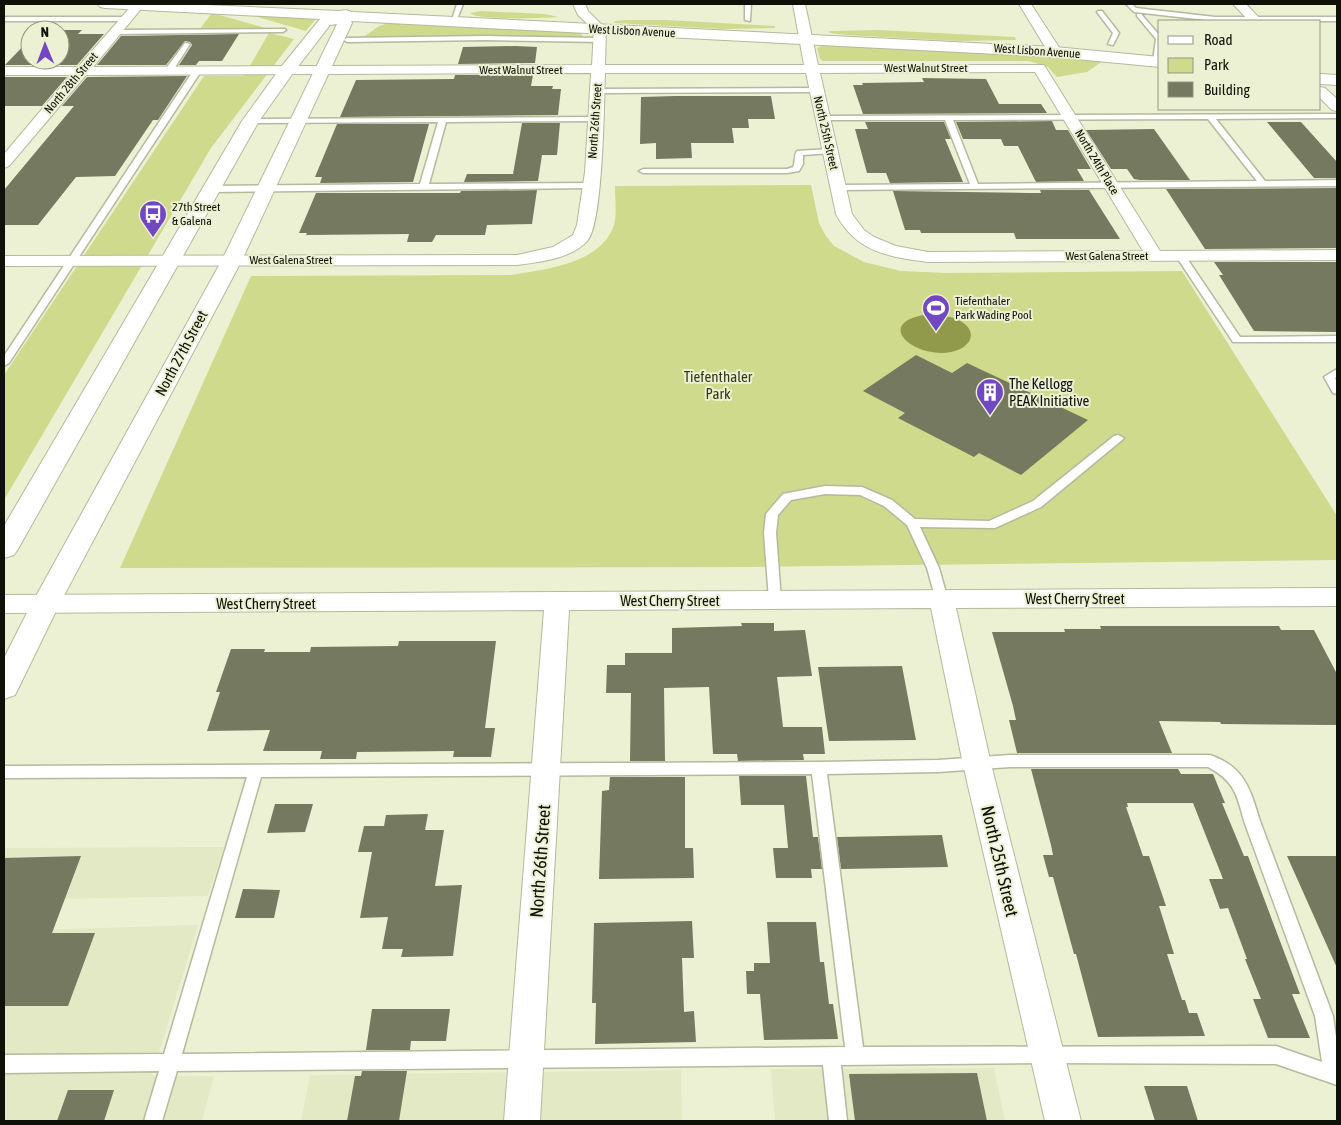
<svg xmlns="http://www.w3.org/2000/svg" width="1341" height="1125" font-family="'Asap Condensed',sans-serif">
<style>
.built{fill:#e3e9c4}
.green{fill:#cfda8c}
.water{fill:#919a4b}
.building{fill:#75795f}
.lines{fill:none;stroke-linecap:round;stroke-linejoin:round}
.lane-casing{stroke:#b5b99d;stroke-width:3}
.street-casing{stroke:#b5b99d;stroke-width:2}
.secondary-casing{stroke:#b5b99d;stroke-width:2}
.lane{fill:#fff;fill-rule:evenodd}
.street{fill:#fff;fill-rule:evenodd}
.secondary{fill:#fff;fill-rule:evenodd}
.labels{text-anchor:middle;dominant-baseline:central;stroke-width:4;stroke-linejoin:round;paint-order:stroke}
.far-street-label{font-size:12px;fill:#0f1007;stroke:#ecf1d4}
.far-poi-label{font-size:12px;fill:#0f1007;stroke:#ecf1d4;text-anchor:start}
.street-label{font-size:15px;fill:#0f1007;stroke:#ecf1d4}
.park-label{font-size:15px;fill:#353916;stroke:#ecf1d4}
.poi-label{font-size:15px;fill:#0f1007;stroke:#ecf1d4;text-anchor:start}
.near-street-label{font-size:18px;fill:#0f1007;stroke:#ecf1d4}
</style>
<rect width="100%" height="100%" fill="#ecf1d4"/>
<path class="built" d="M224 847 208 896 4 900V848Z
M198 925 152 1076H214L202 1121H4V931Z
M994 1068 1005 1121H775L771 1069Z
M681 1070 682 1121H301L310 1075Z"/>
<path class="green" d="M481 11 544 14 559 17C544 18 479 21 470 13Z
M212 13 269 29 199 30Z
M256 15 311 18 315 20 306 31 254 16Z
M625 20H667L775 26V28L722 29 614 23 615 21Z
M389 23 579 32 584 37 362 38 379 26Z
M879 30 1015 37 1016 40 958 41 846 35 830 33 829 31Z
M269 33 294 39 211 148 4 500V375L204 76H244Z
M827 44 1034 55 1103 61 1087 72 1057 77 1048 67 1029 61H823L820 59 817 48Z
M811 185 819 223 826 236 834 246 864 262 901 271 947 273 1182 271 1337 516V560L750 567 120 568 251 276 511 275C546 269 601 264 614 225 617 215 615 197 615 186Z"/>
<path class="water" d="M929 314C940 315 952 316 962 322 980 334 968 349 951 352 914 359 871 322 929 314Z"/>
<path class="building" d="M39 30H82L78 34H104L77 65H5L30 39V60H60V30Z
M239 34 222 61H199L196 65H179L192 45 190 42 185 41 166 65H97L121 36Z
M463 47 515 46 537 47 535 63 458 64Z
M455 75H533L531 86H553L552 89H561L558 115 340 117 356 80 454 79Z
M187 76 158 120H153L115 176 76 177 38 225H4V190L74 106H62L87 77Z
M4 77H67L42 106H4Z
M922 78 986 79 999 104H1041L1047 113 863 114 853 85H863L862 83 924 82Z
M675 96H771L775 119H748L749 128H732L734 143H691L692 158 656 159V143L640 144 641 97Z
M1052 121 1056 130H1068L1091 169H1077L1084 181 1036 182 1018 146H1004L1001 139H963L956 122Z
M865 122H944L951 139H945L963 182 890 183 886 173H867L855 129H868Z
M1267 122H1301L1337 162V178H1314Z
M522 123H560L557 155H542L538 181 464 182 467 174H513Z
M337 124H429L413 182 320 183 322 177H315Z
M1154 129 1190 180H1140L1134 179 1127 169H1111L1086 130Z
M1337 188V248L1205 249 1166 189Z
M537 190 532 224 487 225 485 235H436L432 242H407L409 234 306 235 307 233H299L316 193H460L461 191Z
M1040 190H1089L1120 239H1016L1014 233H921L920 230H905L893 191 1027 193H1041Z
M1214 262H1337V332L1254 331 1219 275H1223Z
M916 355 952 373 967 363 1088 420 1021 475 979 453 974 457 898 418 905 413 863 391Z
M741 623H774V631L805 630 812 676 777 677 783 727H822L825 754H803L804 760 738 761 737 754H713L709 687 664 688 665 761H630L631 693H606L607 665H625V653H672V628L742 626Z
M1100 626H1279L1281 630H1314L1337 674V725L1221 724 1220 722 1159 721 1172 753H1017L1009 720H1016L1013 706 992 632H1065L1064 629H1101Z
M399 641H496L485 728H495L491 757H453L454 751 357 752 356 759H320L322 751H263L270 730 207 731 220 692H216L231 649H265L264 652H310L311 647 398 646Z
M902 666 916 740 829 741 818 667Z
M1031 769H1178L1181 774H1213L1225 803H1222L1244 856H1248L1300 994H1292L1310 1038H1268L1253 999H1261L1245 959H1247L1228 908 1220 909 1209 879H1223L1193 803H1127L1128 807H1126L1143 856H1149L1166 906H1159L1174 954H1167L1182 1000H1185L1189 1013H1197L1205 1036 1098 1037 1076 954H1074L1053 877H1049L1043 855H1053L1051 845Z
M739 776H806L813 837H818L822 869H811L812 878H776L773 848H788L784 805H741Z
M610 777H685V848H693L694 878 599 879 602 791 609 790Z
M275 804H313L305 832 267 833Z
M428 814 425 830H444L435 886 462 885 453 956 401 957 403 949H382L388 917 360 918 372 852H358L364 826H384L386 815Z
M942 835 948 867 841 869 837 837Z
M81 856 52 933H95L68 1006H4V858Z
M1287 856H1337V968Z
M243 889 280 890 274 918H235Z
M692 921 694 958H682L684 1012 694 1011 696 1042 595 1044 596 1003H592L594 923Z
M767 922H816L820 962H824L829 1004H833L838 1039 764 1040 760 994H747L746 971H754V963H770Z
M372 1009H450L446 1041H411L410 1050H366Z
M362 1071H407L399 1121H347L355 1076H361Z
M977 1073 987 1121H855L849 1074Z
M1144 1086H1187L1198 1121H1155Z
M68 1090H114L104 1121H57Z"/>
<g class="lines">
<g class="lane-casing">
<path id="lane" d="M457 4H463L456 22 451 23Z
M745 4H751L750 21 745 20Z
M1126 4H1132L1136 8 1215 17H1337V21H1215L1134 12Z
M1098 11H1102L1119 33 1113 45 1108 44 1113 33 1097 12Z
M1137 14H1141L1160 36V63L1153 61 1156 39 1137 16Z
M4 17H126L129 19 126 21H4Z
M285 29 286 30 283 32 115 34 112 32 115 30Z
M486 36 600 38 603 40 600 42 486 40 347 42 344 40 347 38Z
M185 43 190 44 172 72H166L165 70Z
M195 68 202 70 9 363 4 366V356Z
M819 88V92H816L598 93 594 91 598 89Z
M1337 114V118L1216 119 1265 181 1337 180V186L836 190 835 188 839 185 970 184 945 120H822L818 118 822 116ZM1208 119 1257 181 978 184 953 120Z
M595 117H598V121L446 122 429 184 594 183V187L591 188 212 192 208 189 212 186 420 184 438 122 248 123V119H251Z
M829 149H832V153L803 155V164L799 171 787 173H643L639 171 643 169H787L793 167C796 162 793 157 797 151Z
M1181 253 1184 254 1240 337 1337 336V342H1233L1176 256Z
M1337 369V376L1335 378 1337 382V394L1333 393 1324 377Z
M1118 435 1124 438 1122 440 1041 507 995 528 920 527 939 568 948 600 947 603H937L936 600 927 568 907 525 884 506 860 495 825 494 791 500 778 515 776 533 781 600 780 603H770L769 600 764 533 766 514 783 494 825 486 862 487 892 500 915 519 989 521 1033 501 1114 436Z
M1010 755H1210C1245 767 1250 789 1260 821L1333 1016 1337 1044V1085L1276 1064 1045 1063 841 1065 847 1121H829L823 1065 177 1071 162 1121H144L159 1071 4 1073V1055L164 1054 247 777 4 778V766L819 762 938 760ZM1010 767H1208C1234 781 1237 794 1244 821L1315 1016 1322 1062 1276 1046 863 1047 827 774 938 772ZM812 774 845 1047 182 1054 261 777Z"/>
</g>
<g class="street-casing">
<path id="street" d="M133 4H145L93 67 592 65 594 30 578 15 573 4H585L588 11 606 29 605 65H804L793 4H805L818 65H1044L1160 251 1337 250V260L928 262C889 257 856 252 836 214L806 73H605C604 103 603 221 588 240 572 259 539 262 517 265L4 266V256L517 255 553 247 573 235 577 225 585 172 591 73 86 75 9 166 4 168V154L71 75H4V67H78ZM1035 72 1143 251 928 252 896 246 874 237 864 230 852 214 820 73Z
M1019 4H1031L1062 52 1060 55H1050Z
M1233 4H1246L1262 21H1249Z
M1320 87 1325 88 1337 99V111L1332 110 1320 98Z
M1337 588V606L956 608 991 764 1081 1121H1045L963 764 931 608 569 610 540 1121H504L544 610 4 613V595Z"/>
</g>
<g class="secondary-casing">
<path id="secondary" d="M98 4H185L339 11 346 10 352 12 1055 47 1160 57V67L1055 57 351 21 352 23 242 260 59 605 19 687 15 695 4 699V658L31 605 222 260 337 24 330 25 293 73 259 121 18 549 14 555 4 558V526L242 121 281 67 320 19 105 8 100 7Z
M1320 74 1337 75V85L1320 84Z"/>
</g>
<use href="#lane" class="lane"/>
<use href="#street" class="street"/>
<use href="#secondary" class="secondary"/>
</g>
<defs>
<g id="bus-pin" transform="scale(1.4375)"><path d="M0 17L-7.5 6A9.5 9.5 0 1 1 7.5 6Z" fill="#7148c1" stroke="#ecf1d4"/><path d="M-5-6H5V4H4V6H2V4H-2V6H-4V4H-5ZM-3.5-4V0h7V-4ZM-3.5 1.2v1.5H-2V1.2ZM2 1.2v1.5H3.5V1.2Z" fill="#fff"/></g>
<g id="stadium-pin" transform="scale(1.4375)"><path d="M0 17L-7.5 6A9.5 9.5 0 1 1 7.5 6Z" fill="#7148c1" stroke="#ecf1d4"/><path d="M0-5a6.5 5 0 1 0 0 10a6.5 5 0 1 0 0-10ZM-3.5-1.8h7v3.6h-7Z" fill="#fff"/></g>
<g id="building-pin" transform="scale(1.4375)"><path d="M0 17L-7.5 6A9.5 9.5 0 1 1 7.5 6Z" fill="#7148c1" stroke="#ecf1d4"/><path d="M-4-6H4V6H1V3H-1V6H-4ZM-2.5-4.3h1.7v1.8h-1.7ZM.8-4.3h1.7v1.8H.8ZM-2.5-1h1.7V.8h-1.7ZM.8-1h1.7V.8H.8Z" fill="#fff"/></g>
</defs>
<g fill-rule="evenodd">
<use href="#bus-pin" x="153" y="214"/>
<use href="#stadium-pin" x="936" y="308"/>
<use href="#building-pin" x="990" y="392"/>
</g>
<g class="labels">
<g class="far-street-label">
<text transform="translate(632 31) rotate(3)">West Lisbon Avenue</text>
<text transform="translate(1037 51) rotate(4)">West Lisbon Avenue</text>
<text x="926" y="68">West Walnut Street</text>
<text x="521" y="70">West Walnut Street</text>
<text transform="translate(71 83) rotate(-50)">North 28th Street</text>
<text transform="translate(595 121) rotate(-86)">North 26th Street</text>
<text transform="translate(826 133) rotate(77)">North 25th Street</text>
<text transform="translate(1097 162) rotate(59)">North 24th Place</text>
<text x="1107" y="256">West Galena Street</text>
<text x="291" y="260">West Galena Street</text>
</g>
<g class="far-poi-label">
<text x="172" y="207">27th Street<tspan x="172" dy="14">&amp; Galena</tspan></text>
<text x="955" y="301">Tiefenthaler<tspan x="955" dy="14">Park Wading Pool</tspan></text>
</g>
<g class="street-label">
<text transform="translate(181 353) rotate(-62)">North 27th Street</text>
<text x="1075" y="598">West Cherry Street</text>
<text x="670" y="600">West Cherry Street</text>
<text x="266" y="603">West Cherry Street</text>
</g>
<g class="park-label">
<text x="718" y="376">Tiefenthaler<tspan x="718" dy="17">Park</tspan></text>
</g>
<g class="poi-label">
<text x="1009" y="383">The Kellogg<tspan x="1009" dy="17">PEAK Initiative</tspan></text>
</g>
<g class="near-street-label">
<text transform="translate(540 861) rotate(-86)">North 26th Street</text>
<text transform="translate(1000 861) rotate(77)">North 25th Street</text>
</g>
</g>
<rect width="1341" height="1125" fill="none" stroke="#0f1007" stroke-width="10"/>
<rect x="1158" y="20" width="162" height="90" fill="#ecf1d4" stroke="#949782"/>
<rect x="1168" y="36" width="25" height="8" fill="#ffffff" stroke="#949782"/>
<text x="1204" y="45" font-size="15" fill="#0f1007">Road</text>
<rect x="1168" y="58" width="25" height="15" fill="#cfda8c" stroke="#949782"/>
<text x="1204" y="70" font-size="15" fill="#0f1007">Park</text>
<rect x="1168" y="82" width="25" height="15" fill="#75795f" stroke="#949782"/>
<text x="1204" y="95" font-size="15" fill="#0f1007">Building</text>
<g transform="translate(45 45) rotate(359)"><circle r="24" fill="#ecf1d4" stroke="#949782"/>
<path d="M0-4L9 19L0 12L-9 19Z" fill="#7148c1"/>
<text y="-8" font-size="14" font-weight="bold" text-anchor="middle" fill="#0f1007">N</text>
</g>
</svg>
